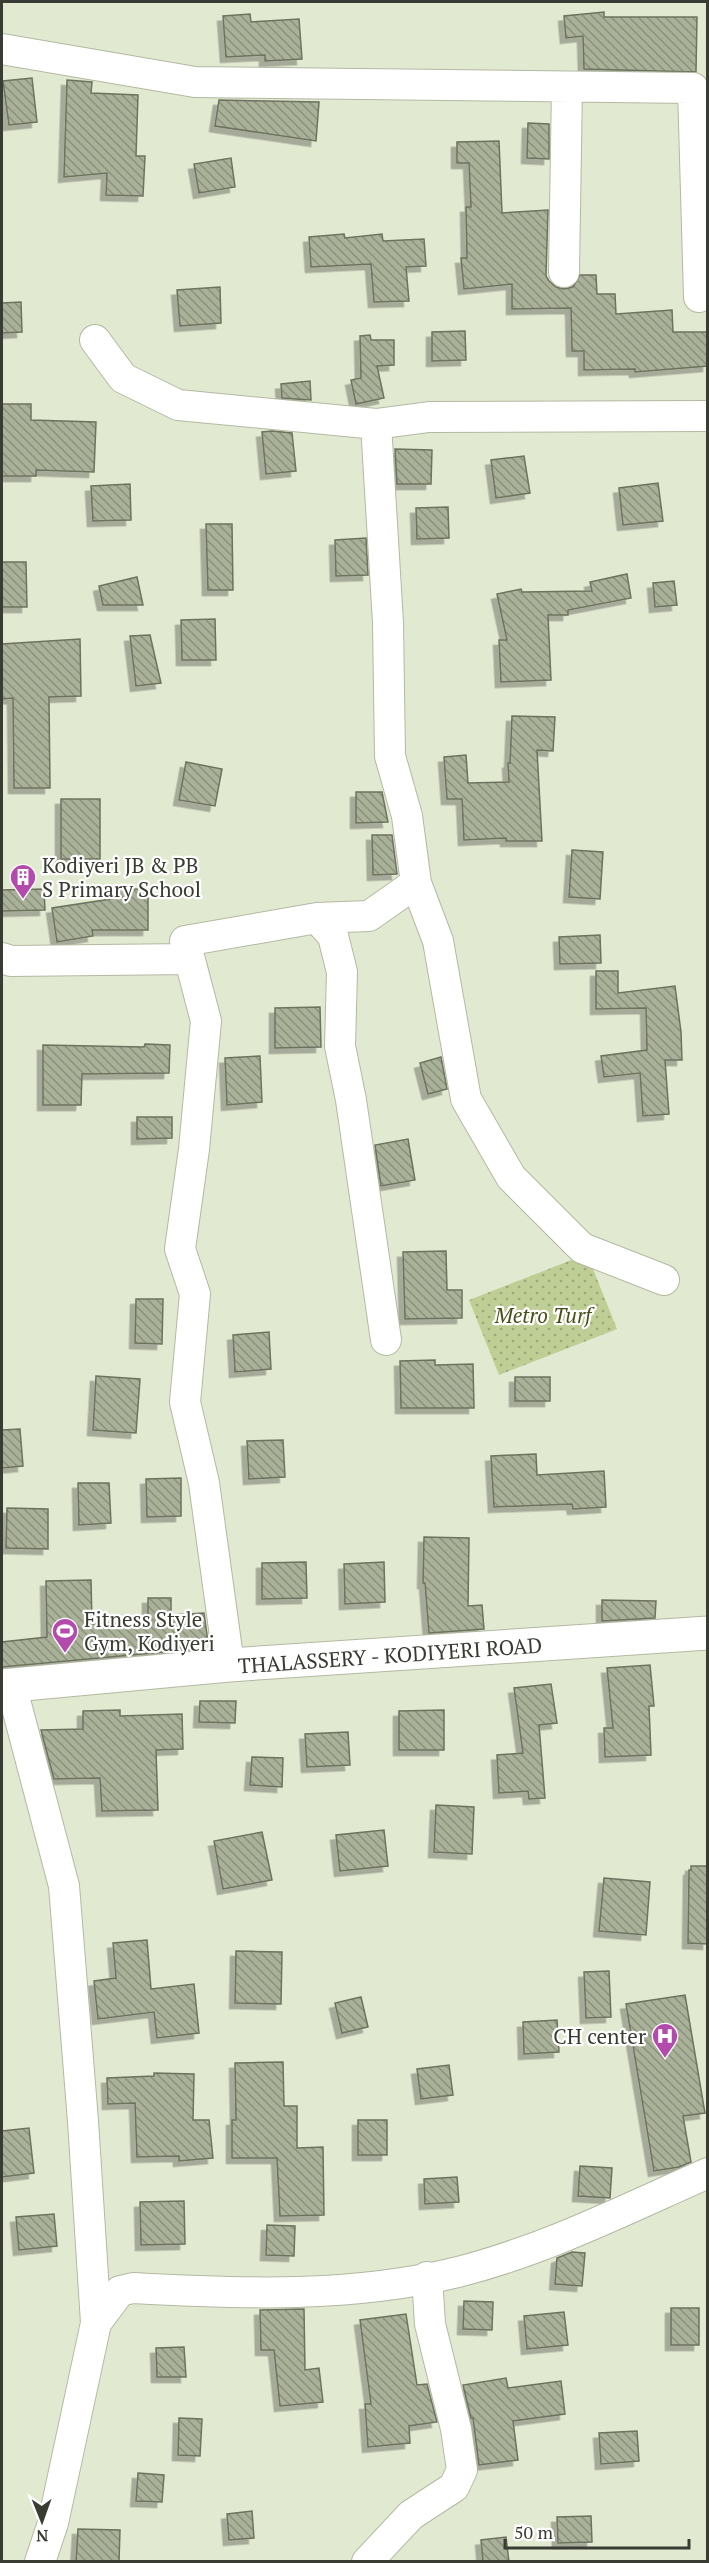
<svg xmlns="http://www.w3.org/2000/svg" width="709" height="2563" font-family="'PT Serif',serif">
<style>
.park{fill:url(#park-dots)}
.building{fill:url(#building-back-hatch);stroke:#6d735e;stroke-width:1.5;filter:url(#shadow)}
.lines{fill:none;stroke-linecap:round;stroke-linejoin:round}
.minor-casing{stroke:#b3b9a2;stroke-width:32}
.secondary-casing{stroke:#b3b9a2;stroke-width:35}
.minor{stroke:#fff;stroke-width:30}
.secondary{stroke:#fff;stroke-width:33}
.labels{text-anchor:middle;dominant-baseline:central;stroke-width:4.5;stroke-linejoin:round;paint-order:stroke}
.poi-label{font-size:21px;fill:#393c32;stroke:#fff;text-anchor:start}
.park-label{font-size:21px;font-style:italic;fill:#465117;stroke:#fff}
.street-label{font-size:21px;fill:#393c32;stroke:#fff}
</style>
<defs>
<pattern id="park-dots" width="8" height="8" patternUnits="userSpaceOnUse" patternTransform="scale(1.5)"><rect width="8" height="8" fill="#bfce95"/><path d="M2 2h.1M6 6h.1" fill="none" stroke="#9ca87a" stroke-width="1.8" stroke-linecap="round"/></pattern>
<pattern id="building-back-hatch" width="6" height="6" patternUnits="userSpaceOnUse" patternTransform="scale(1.5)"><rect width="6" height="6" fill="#aab199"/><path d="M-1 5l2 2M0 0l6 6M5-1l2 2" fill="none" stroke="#8b917d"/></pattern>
<filter id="shadow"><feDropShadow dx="-5.5" dy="5.5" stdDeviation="0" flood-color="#0004"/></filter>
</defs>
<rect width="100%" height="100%" fill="#e2e9d1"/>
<path class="park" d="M587 1254 617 1329 499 1375 469 1300Z"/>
<path class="building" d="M604 12V17H697L696 72 584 69 583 36 566 38 564 16Z
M250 14 251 22 299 19 302 59 265 61V55L226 57 223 16Z
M32 78 37 122 9 125 3 81Z
M67 80 92 82 91 93 138 95 136 156H145L143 196 106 195 107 173 64 177Z
M219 100 319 102 316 141 215 126Z
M528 123 549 124V159L527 158Z
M499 141 502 213 548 210 546 276 549 281 556 287 564 289 573 287 580 275H596L597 294H615L616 314 672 310 673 332H708V366L635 372V369L584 370V351H572L571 308 512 309V284L464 289 461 258H467L466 207H471L469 163H457V142Z
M231 158 235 187 199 193 194 164Z
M344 234 345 238 382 234 383 241 424 239 426 266 406 267 409 301 374 302 371 264 311 267 309 237Z
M220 287 221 323 180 326 177 290Z
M21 302 22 332 2 333V303Z
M465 331 466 360 432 361V332Z
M370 335 371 340H394V365L377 366 384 398 356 404 351 380 361 378 360 336Z
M310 381 311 400 282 398 281 384Z
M2 404H31V420L96 422 94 472 36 470V476H2Z
M272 431 292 433 296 471 266 474 262 432Z
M395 449 432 450 431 484H397Z
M524 456 530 493 496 498 491 460Z
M658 483 663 521 623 525 619 488Z
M130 484 131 520 93 521 91 486Z
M448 507 449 538 417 539 416 508Z
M206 524H232L233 590H208Z
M366 538 368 575 336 576 335 540Z
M2 562H26L27 607H2Z
M627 574 631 598 568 610V615H548L551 680 501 682 499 640H507L497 594 521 589 522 592 592 591 590 582Z
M137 577 143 605H103L99 586Z
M674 581 677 605 655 607 653 583Z
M215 619 216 660H182L181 620Z
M150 635 161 683 136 686 130 636Z
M80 639 81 696 49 697 50 788H14L13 698 2 699V644Z
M512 716 555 717 553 751 537 750 542 841H506V838L464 840 462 799H447L444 757 466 755 468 783 509 782 508 763H510Z
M186 762 222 769 215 806 179 800Z
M356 792H382L388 822 356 823Z
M61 799H100V859H61Z
M372 835H392L397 874 373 875Z
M572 850 603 852 600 899 569 897Z
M44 889 45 910 2 911V890Z
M111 889H148V930H92L93 936 57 942 52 908 111 899Z
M600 935 601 963 560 964 559 937Z
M596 971H618V993L675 986 681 1032 682 1060H665L669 1114 643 1116 640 1073 604 1077 601 1056 647 1050 646 1008 596 1009Z
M320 1007 321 1047 275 1048V1008Z
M145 1044 170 1045 169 1073 82 1074 81 1105H43V1045L144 1047Z
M260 1056 262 1102 227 1105 225 1058Z
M441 1057 447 1089 428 1094 420 1063Z
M137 1117H172V1138L137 1139Z
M408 1139 415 1180 381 1186 375 1145Z
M446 1251 447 1290H462V1318L405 1319 403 1252Z
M136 1299H163L162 1344 135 1343Z
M269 1332 271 1369 235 1372 233 1335Z
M435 1360V1365L473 1364 474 1408H401L400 1361Z
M96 1376 140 1379 136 1433 93 1430Z
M515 1377H550V1401H515Z
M20 1429 23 1466 2 1468V1430Z
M283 1440 285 1477 249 1479 247 1441Z
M536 1454 537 1475 604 1471 606 1507 573 1509 572 1504 494 1507 491 1456Z
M181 1478V1516L147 1517 146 1479Z
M78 1483H109L111 1523 79 1525Z
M7 1508 48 1509V1549L6 1548Z
M424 1537 469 1538 468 1606 482 1605 484 1629 429 1633 425 1583H423Z
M306 1562 307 1598 262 1599V1563Z
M384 1562 385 1602 345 1604 344 1564Z
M91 1580 92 1624 148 1622V1598H171V1615L204 1613 208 1642 196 1643V1649L2 1667V1642L47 1637 46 1581Z
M602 1600 656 1601 655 1618 602 1621Z
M650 1665 654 1706H649L651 1755 605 1757 604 1728H613L607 1668Z
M551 1684 557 1723 539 1725 545 1798 529 1799 528 1791 499 1793 497 1755 523 1753 514 1688Z
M200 1701H236L235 1723 199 1722Z
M120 1710V1716L182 1714 183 1749 156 1750 158 1810 102 1811 100 1778 54 1779 41 1730 83 1729V1711Z
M444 1710V1750H399V1711Z
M348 1732 350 1765 307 1767 305 1734Z
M252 1757 283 1758 282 1787 250 1785Z
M436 1805 474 1807 472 1854 434 1852Z
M384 1830 388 1866 340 1871 336 1835Z
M262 1832 272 1880 223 1889 214 1841Z
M691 1866H708V1944L688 1943 689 1870H691Z
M604 1878 650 1882 646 1935 599 1931Z
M147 1940 151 1989 194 1984 199 2033 157 2038 154 2012 98 2019 94 1981 116 1978 113 1943Z
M236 1951 282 1952 281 2004 235 2003Z
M609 1971 611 2017 586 2018 584 1972Z
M685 1995 705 2113 683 2116 691 2162 679 2167 654 2171 626 2004Z
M361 1997 368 2027 342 2033 335 2003Z
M557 2020 559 2052 524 2054 523 2022Z
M283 2062 284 2106H297V2148L323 2147 324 2215 280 2216 277 2158H232V2120H236L235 2063Z
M449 2065 453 2095 421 2099 417 2069Z
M154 2073 194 2074 193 2120H209L213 2158 179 2161V2156L137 2157 135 2103 108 2104 107 2078 154 2076Z
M358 2120H387V2155H358Z
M29 2128 34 2173 2 2177V2131Z
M580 2166 612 2168 610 2198 578 2196Z
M457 2177 459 2202 425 2204 424 2179Z
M184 2201 185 2244 141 2245 140 2202Z
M54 2214 57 2246 19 2250 16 2217Z
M267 2225 295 2226 294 2256 266 2255Z
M572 2252 585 2253 582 2286 555 2284 557 2258Z
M464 2301 493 2302 492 2330 463 2329Z
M671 2308H699V2345H671Z
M304 2309 305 2370 319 2368 323 2402 280 2406 274 2350H261L260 2310Z
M564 2312 568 2345 527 2349 524 2316Z
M406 2314 417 2385 427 2384 437 2422 409 2426 410 2443 368 2447 365 2404H371L360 2320Z
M184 2347 186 2377H157L156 2348Z
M506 2378 508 2388 561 2381 565 2414 513 2421 518 2460 479 2465 473 2418H471L463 2385Z
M179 2418 202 2419 200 2456 178 2455Z
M637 2431 639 2461 601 2464 599 2433Z
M138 2473 164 2475 162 2502 136 2501Z
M252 2511 254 2538 229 2540 227 2514Z
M591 2516 592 2542 558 2543 557 2517Z
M78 2529 120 2530 119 2562H76Z
M506 2537 509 2562H483L481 2540Z"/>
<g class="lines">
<g class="minor-casing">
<path id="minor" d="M2 49 195 82 693 88 699 297
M564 272 567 87
M95 340 123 378 178 405 376 424 429 417 708 416
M416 883 438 941 466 1099 511 1177 582 1248 664 1280
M317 918 333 936 342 972 340 1046 351 1100 386 1340
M2 958 11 961 189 959
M229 1665 204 1483 185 1402 195 1294 180 1249 194 1149 206 1021 185 941 317 918 369 916 416 883 407 816 390 756 388 623 376 424
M11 1685 64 1886 83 2121 96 2323
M40 2562 53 2523 96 2323 120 2291 133 2288C241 2294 352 2298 458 2272 545 2250 626 2209 708 2173
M367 2562 411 2515 454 2487 462 2470 456 2429 430 2324 427 2277"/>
</g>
<g class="secondary-casing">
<path id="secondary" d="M2 1686 229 1665 708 1633"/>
</g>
<use href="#minor" class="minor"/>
<use href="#secondary" class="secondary"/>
</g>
<defs>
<g id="building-pin" transform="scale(1.35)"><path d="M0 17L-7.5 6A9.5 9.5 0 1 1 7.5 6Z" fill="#b34bad" stroke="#fff"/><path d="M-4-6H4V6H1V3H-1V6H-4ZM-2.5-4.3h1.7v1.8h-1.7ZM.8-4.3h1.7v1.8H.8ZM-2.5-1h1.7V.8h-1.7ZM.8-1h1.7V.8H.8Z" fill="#fff"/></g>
<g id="stadium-pin" transform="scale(1.35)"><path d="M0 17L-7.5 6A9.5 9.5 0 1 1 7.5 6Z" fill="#b34bad" stroke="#fff"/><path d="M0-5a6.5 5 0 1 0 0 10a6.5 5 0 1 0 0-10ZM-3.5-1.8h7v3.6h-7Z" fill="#fff"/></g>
<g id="hospital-pin" transform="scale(1.35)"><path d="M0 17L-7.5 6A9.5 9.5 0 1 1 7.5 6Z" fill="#b34bad" stroke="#fff"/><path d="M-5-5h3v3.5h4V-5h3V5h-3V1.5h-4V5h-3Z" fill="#fff"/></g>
</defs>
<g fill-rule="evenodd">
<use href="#building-pin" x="23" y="877"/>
<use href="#stadium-pin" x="65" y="1631"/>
<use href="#hospital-pin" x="665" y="2036"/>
</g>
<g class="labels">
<g class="poi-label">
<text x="42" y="865">Kodiyeri JB &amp; PB<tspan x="42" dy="24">S Primary School</tspan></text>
<text x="84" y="1619">Fitness Style<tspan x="84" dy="24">Gym, Kodiyeri</tspan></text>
<text x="646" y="2036" text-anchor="end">CH center</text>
</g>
<g class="park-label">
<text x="543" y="1315">Metro Turf</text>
</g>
<g class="street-label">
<text transform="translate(390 1655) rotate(-4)">THALASSERY - KODIYERI ROAD</text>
</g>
</g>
<rect width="709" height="2563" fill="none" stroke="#393c32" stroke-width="6"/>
<g transform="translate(42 2521) rotate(179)" stroke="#ffffff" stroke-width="4.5" paint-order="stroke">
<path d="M0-4.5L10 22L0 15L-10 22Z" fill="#393c32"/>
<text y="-9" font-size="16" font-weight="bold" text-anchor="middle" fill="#393c32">N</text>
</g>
<path d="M505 2539v9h184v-9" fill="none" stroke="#393c32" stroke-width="3"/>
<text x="514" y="2539" font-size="18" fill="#393c32" stroke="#ffffff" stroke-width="4.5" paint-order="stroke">50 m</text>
</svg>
